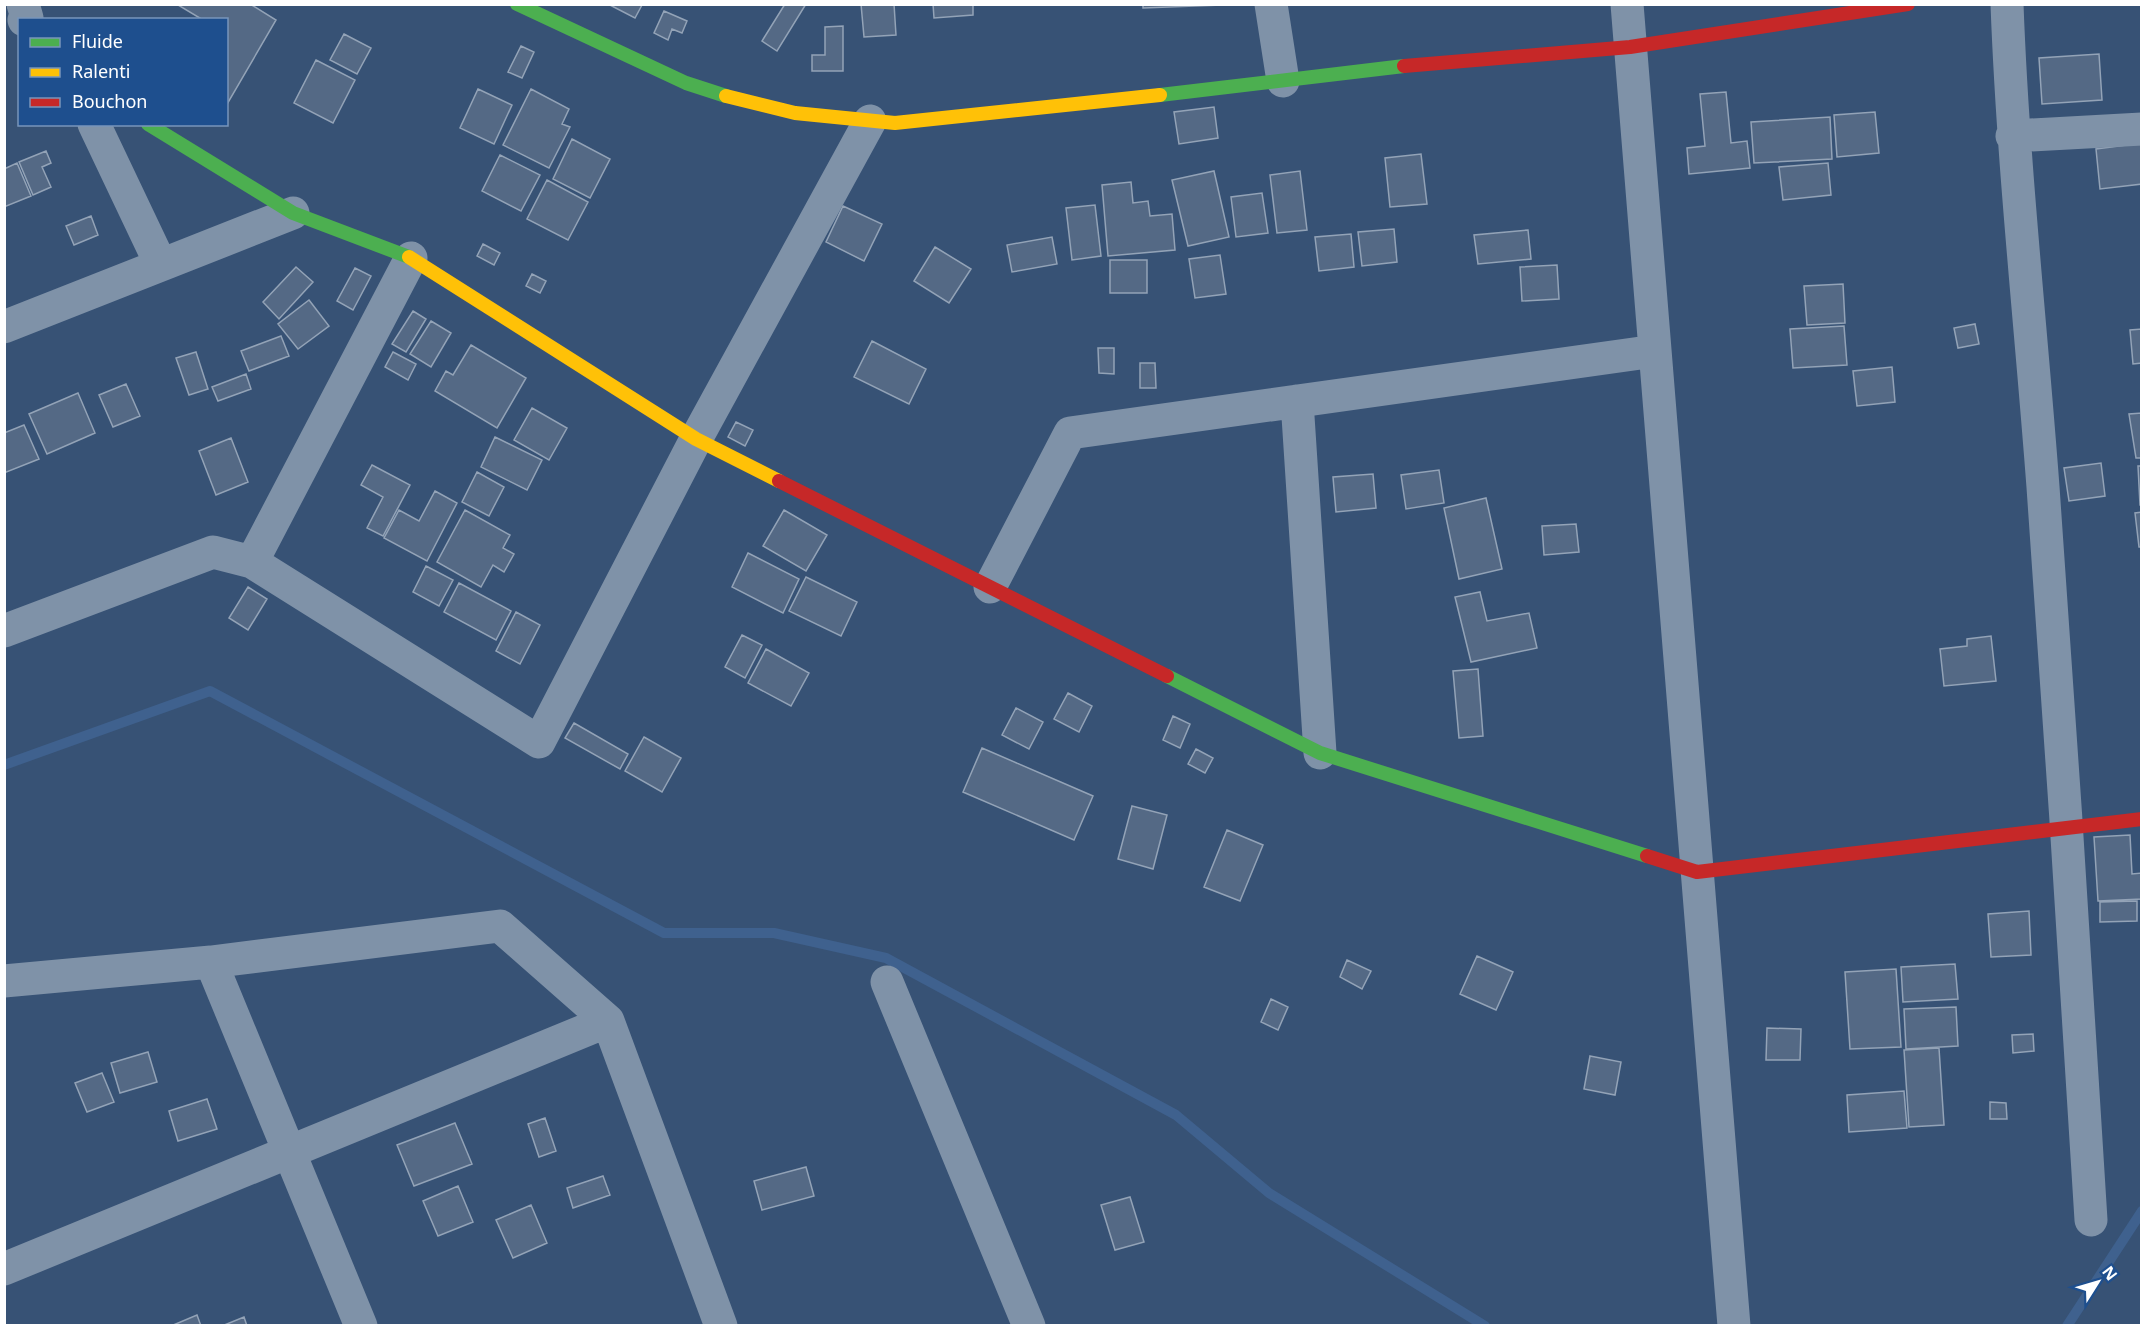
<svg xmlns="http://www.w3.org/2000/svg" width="2146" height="1330" font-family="'Noto Sans',sans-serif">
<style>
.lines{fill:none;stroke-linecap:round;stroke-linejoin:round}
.stream{stroke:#3f618e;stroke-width:10}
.building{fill:#546985;stroke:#93a3b7;stroke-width:1.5}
.street{stroke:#7f92a8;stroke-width:33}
.fast{stroke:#4caf50;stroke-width:14}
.slow{stroke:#ffc107;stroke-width:14}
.jam{stroke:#c62828;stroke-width:14}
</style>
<rect width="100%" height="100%" fill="#375275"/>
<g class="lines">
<path class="stream" d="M4 765 210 691 664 933H774L886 958 1176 1115 1269 1193 1485 1326
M2067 1326 2142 1211"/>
</g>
<path class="building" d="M250 4 276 20 226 106V20H203L178 5Z
M608 4H641L642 5 635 18Z
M785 4H806L777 51 762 41Z
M861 4H894L896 35 864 37Z
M933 4H973V15L934 18Z
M1143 4H1222V5L1143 8Z
M664 11 687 21 682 33 672 29 668 40 654 33Z
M843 26V71H812V55H825V27Z
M344 34 371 48 357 74 330 60Z
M521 46 534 52 522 78 508 72Z
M2099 54 2102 100 2042 104 2039 58Z
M316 60 355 80 333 123 294 103Z
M478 89 512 105 494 144 460 128Z
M531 89 569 109 562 124 570 127 549 168 503 145Z
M1726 92 1731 143 1747 141 1750 168 1689 174 1687 148 1705 146 1700 94Z
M1214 107 1218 138 1179 144 1174 112Z
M1875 112 1879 153 1837 157 1834 115Z
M1830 117 1832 159 1754 163 1751 122Z
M572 139 610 159 590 198 553 179Z
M2142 143V184L2100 189 2096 149Z
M46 151 51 163 42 167 51 187 33 195 19 162Z
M1421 154 1427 204 1390 207 1385 158Z
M500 155 540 175 521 211 482 191Z
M17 163 31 196 4 207V169Z
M1828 163 1831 195 1783 200 1779 167Z
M1214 171 1229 237 1188 246 1172 180Z
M1300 171 1307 230 1277 233 1270 175Z
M547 180 588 202 568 240 527 219Z
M1131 182 1133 203 1148 201 1150 216 1172 214 1175 250 1108 256 1102 185Z
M1262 193 1268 233 1236 237 1231 197Z
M1095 205 1101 256 1072 260 1066 208Z
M843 206 882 224 864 261 826 242Z
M91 216 98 235 74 245 66 226Z
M1394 229 1397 262 1362 266 1358 232Z
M1528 230 1531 259 1478 264 1474 235Z
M1351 234 1354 267 1319 271 1315 237Z
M1052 237 1057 264 1012 272 1007 245Z
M483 244 500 253 494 265 477 256Z
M935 247 971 269 949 303 914 281Z
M1220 255 1226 294 1195 298 1189 259Z
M1110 260H1147V293H1110Z
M1557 265 1559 299 1522 301 1520 267Z
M296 267 313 282 279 319 263 302Z
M355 268 371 276 353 310 337 301Z
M532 274 546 281 540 293 526 286Z
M1843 284 1845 323 1807 325 1804 286Z
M309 300 329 326 298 349 278 324Z
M413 311 426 319 406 352 392 344Z
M431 321 451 333 431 367 410 354Z
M1975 324 1979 344 1958 348 1954 328Z
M1844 326 1847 365 1793 368 1790 329Z
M2142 329V363L2133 364 2130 330Z
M281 336 289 356 249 371 241 351Z
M872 341 926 369 909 404 854 377Z
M471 345 526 378 497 428 435 391 446 371 453 375Z
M1098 348H1114V374L1099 373Z
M196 352 208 389 189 395 176 358Z
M393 352 416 364 408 380 385 367Z
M1140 363H1155L1156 388H1140Z
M1892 367 1895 402 1857 406 1853 371Z
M246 374 251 389 218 401 212 387Z
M126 384 140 416 113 427 99 395Z
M78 393 95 433 47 454 29 414Z
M532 408 567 428 549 460 514 440Z
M2142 413V458H2136L2129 414Z
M736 422 753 430 745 446 728 437Z
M24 425 39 459 4 473V433Z
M495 437 542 460 527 490 481 467Z
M231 438 248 482 216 495 199 451Z
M2101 463 2105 496 2069 501 2064 468Z
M372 465 410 485 383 536 367 528 383 497 361 485Z
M2138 466H2142V505H2140Z
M1439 470 1444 503 1406 509 1401 475Z
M477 472 504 487 489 516 462 502Z
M1373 474 1376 508 1336 512 1333 477Z
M435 491 457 503 427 561 384 538 399 510 419 521Z
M1486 498 1502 569 1459 579 1444 508Z
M465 510 510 535 503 548 514 554 504 572 493 565 481 587 437 562Z
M784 510 827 535 806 571 763 546Z
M2142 512V547H2139L2135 513Z
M1576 524 1579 552 1544 555 1542 526Z
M748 553 799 579 783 613 732 587Z
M426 566 453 580 439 606 413 592Z
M806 577 857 602 841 636 789 611Z
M459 583 511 611 496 640 444 612Z
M248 587 267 599 248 630 229 618Z
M1480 592 1487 621 1529 613 1537 648 1471 662 1455 597Z
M516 612 540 625 520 664 496 651Z
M742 635 762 645 745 678 725 667Z
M1991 636 1996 681 1944 686 1940 649 1967 646V639Z
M766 649 809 673 791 706 748 683Z
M1478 669 1483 736 1459 738 1453 671Z
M1068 693 1092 706 1079 732 1054 719Z
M1016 708 1043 722 1029 749 1002 735Z
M1173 716 1190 724 1180 748 1163 740Z
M574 723 628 754 620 769 565 738Z
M644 737 681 758 662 792 625 771Z
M982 748 1093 796 1074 840 963 792Z
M1196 749 1213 758 1205 773 1188 764Z
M1132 806 1167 815 1153 869 1118 859Z
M1227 830 1263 845 1240 901 1204 887Z
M2130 835 2132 874 2142 873V899L2098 901 2094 837Z
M2137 901V921L2100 922V902Z
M2029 911 2031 955 1991 957 1988 914Z
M1477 956 1513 972 1496 1010 1460 994Z
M1347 960 1371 971 1362 989 1340 977Z
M1955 964 1958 999 1903 1002 1901 967Z
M1896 969 1901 1047 1850 1049 1845 972Z
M1271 999 1288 1007 1278 1030 1261 1022Z
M1956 1007 1958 1046 1906 1049 1904 1009Z
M1767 1028 1801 1029 1800 1060H1766Z
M2033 1034 2034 1051 2013 1053 2012 1035Z
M1939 1048 1944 1125 1909 1127 1904 1050Z
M148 1052 157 1082 120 1093 111 1063Z
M1590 1056 1621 1062 1615 1095 1584 1089Z
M102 1073 114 1102 87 1112 75 1083Z
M1904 1091 1907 1128 1849 1132 1847 1095Z
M207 1099 217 1129 178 1141 169 1111Z
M1990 1102 2006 1103 2007 1119H1990Z
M545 1118 556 1151 539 1157 528 1124Z
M455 1123 472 1164 414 1186 397 1145Z
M806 1167 814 1196 762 1210 754 1181Z
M603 1176 610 1195 573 1208 567 1188Z
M458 1186 473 1222 438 1236 423 1201Z
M1130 1197 1144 1242 1115 1250 1101 1205Z
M531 1205 547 1243 513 1258 496 1220Z
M197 1315 201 1326H171Z
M244 1317 247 1326H222Z"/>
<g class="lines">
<path class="street" d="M23 4 27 18 24 20
M1271 4 1283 81
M1627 4 1734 1326
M2007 4C2013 166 2031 326 2043 487 2061 731 2076 976 2091 1220
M94 124 161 265
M2012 136 2142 129
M4 327 293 213
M1297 401 1320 753
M252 562 411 258
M990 587 1070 433 1655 351
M4 631 213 552 252 562 539 742 696 439 870 121
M211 962 361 1326
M4 981 211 962 500 926 608 1021
M887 982 1029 1326
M4 1269 608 1021 721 1326"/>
<path class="fast" d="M517 4 686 83 726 96
M1160 95 1404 66
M148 124 293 213 409 257
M1167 676 1320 753 1647 856"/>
<path class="slow" d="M726 96 795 113 895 123 1160 95
M409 257 696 439 779 481"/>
<path class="jam" d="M1404 66 1630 47 1908 4
M779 481 1167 676
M1647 856 1697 872 2142 819"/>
</g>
<rect width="2146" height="1330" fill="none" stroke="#ffffff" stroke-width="12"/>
<rect x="18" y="18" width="210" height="108" fill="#1e4f8e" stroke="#7895bb" stroke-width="1.5"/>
<rect x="30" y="38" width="30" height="9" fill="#4caf50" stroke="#7895bb" stroke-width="1.5"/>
<text x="72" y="48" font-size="18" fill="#ffffff">Fluide</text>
<rect x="30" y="68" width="30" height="9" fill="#ffc107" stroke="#7895bb" stroke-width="1.5"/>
<text x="72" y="78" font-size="18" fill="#ffffff">Ralenti</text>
<rect x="30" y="98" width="30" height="9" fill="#c62828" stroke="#7895bb" stroke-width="1.5"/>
<text x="72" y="108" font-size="18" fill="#ffffff">Bouchon</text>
<g transform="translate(2098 1282) rotate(53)" stroke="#1e4f8e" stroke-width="4.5" paint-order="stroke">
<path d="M0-4.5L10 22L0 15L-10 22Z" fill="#ffffff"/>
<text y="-9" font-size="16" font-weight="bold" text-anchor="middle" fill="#ffffff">N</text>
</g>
</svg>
